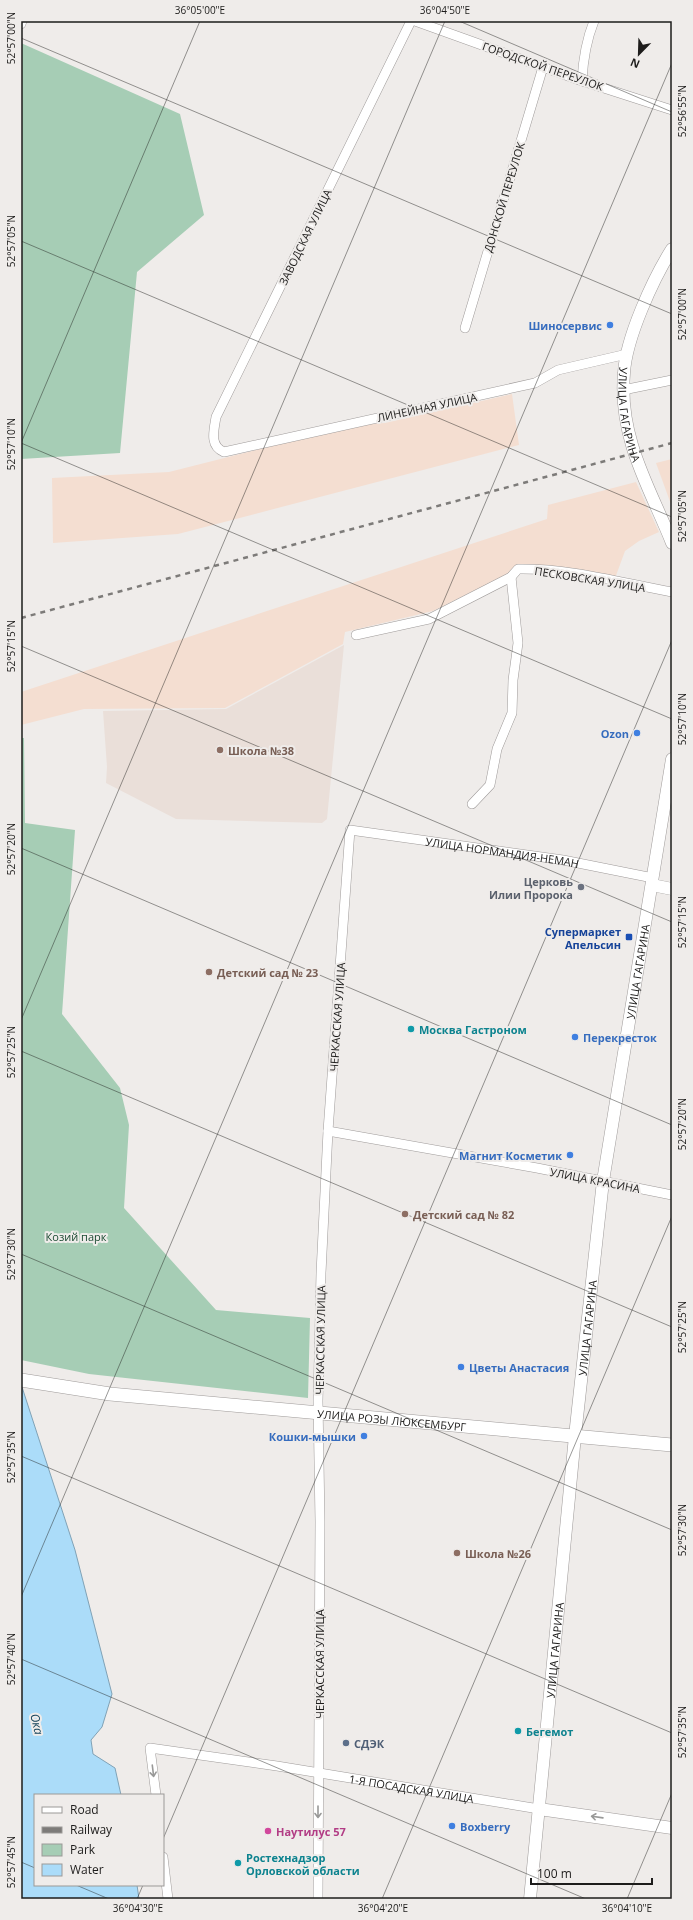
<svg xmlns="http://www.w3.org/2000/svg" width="693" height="1920" font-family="'Open Sans',sans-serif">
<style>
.built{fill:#eadfd9}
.industrial{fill:#f4ded1}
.green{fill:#a6cdb5}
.water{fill:#abdcf9;stroke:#80a2b6}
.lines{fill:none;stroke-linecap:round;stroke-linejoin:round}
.street-casing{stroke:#9f9b9a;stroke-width:10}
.secondary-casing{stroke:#9f9b9a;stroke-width:13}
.primary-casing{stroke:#9f9b9a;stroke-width:14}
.street{stroke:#fff;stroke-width:9}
.secondary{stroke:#fff;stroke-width:12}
.primary{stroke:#fff;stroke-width:13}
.rail{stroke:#7d7b79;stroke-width:2.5;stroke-dasharray:5 5;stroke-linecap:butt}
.oneway{stroke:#999998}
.ticks{fill:none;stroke:#1d1c1b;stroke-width:1;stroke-opacity:0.45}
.shop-dot{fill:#3f7fe0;stroke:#efecea;stroke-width:1.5}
.education-dot{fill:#8d6e63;stroke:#efecea;stroke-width:1.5}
.worship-dot{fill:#6b7280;stroke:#efecea;stroke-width:1.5}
.transit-dot{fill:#1a4fb4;stroke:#efecea;stroke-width:1.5}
.culture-dot{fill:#0f9aa8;stroke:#efecea;stroke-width:1.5}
.service-dot{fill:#5c6f8a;stroke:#efecea;stroke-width:1.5}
.hotel-dot{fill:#d1479c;stroke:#efecea;stroke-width:1.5}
.labels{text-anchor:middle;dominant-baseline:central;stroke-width:4;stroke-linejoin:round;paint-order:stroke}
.street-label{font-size:11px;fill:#1d1c1b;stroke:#efecea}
.shop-label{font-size:11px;font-weight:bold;fill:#366cbe;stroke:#efecea;text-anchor:end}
.education-label{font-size:11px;font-weight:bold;fill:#785e54;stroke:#efecea;text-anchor:start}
.worship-label{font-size:11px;font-weight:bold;fill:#5b616d;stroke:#efecea;text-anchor:end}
.transit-label{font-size:11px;font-weight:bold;fill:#164399;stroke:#efecea;text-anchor:end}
.culture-label{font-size:11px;font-weight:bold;fill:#0d838f;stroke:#efecea;text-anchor:start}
.park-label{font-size:11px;fill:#1b4a32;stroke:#efecea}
.service-label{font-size:11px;font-weight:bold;fill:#4e5e75;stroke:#efecea;text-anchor:start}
.hotel-label{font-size:11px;font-weight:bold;fill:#b23c85;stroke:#efecea;text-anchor:start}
.water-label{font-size:12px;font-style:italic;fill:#0c3e57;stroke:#efecea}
.neatline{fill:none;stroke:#1d1c1b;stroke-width:1.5}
.ticks-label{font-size:10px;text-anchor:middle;fill:#1d1c1b}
</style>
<rect width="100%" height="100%" fill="#efecea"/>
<path class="built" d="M344 645 327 819 322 823 176 819 106 783 107 767 103 711 226 709Z"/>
<path class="industrial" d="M512 394 519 445 178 534 53 543 52 478 169 472 355 425 385 423Z
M672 459V507L656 463Z
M636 482 659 532 639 541 625 551 614 581 562 571 548 566 518 565 510 573 433 611 345 632 343 644 225 708 84 709 21 725V692L547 519 548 505Z"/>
<path class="green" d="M21 43 180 114 204 215 137 272 120 453 21 459Z
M21 738H24L25 823 75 830 62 1014 120 1088 129 1125 124 1208 216 1310 310 1318 308 1398 89 1374 21 1360Z"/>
<path class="water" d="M21 1384 75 1550 112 1694 102 1727 91 1740 93 1754 115 1768 121 1795H35V1885H137L139 1899H21Z"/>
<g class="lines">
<g class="street-casing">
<g id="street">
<path d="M411 21 216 417C214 430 209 446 224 452L535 383 558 370 627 354"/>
<path d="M415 21 582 81 672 110"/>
<path d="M21 24 22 21"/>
<path d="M582 81C583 60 586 41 594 21"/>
<path d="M465 328 543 67"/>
<path d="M623 390 672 380"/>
<path d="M356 635 429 619 511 577 518 569C570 568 622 583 672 592"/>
<path d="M472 804 490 785 497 749 512 713 513 680 518 643 511 577"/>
<path d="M328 1131 537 1168 672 1195"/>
<path id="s1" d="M156 1795 150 1748 277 1766 539 1809"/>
<path d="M163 1857 168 1899"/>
<path id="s2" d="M318 1899 320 1522 318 1401 321 1273 328 1131 350 830 563 860 653 878"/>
</g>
</g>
<g class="secondary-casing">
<g id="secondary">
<path id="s3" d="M672 249C653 279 626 338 624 373 622 397 625 422 632 445 642 479 659 510 672 543"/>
<path d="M652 885 672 889"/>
<path d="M539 1809 672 1828"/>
<path id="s4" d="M530 1899 575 1436 603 1181 672 759"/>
</g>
</g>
<g class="primary-casing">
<g id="primary">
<path id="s5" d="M21 1380 110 1394 672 1445"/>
</g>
</g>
<use href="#street" class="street"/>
<use href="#secondary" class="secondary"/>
<use href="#primary" class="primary"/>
<path class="rail" d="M21 618 672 443"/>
</g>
<defs><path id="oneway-shaft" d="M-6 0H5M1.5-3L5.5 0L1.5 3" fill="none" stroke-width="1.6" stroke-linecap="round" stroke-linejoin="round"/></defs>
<g class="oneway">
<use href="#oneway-shaft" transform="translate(153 1771) rotate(83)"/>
<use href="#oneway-shaft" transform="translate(318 1812) rotate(90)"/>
<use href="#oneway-shaft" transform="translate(597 1817) rotate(-172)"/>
</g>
<path class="ticks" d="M459 21 672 112M21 38 672 314M21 241 672 517M21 443 200 21M21 443 672 719M21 646 672 922M21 848 672 1125M21 1020 445 21M21 1051 672 1327M21 1254 672 1530M21 1456 672 1733M21 1597 672 63M21 1659 586 1899M163 1839 672 640M21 1862 35 1868M76 1885 109 1899M137 1899 143 1885M382 1899 672 1216M627 1899 672 1793"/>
<g class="shop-dot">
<circle cx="610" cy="325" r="4"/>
<circle cx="637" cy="733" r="4"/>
<circle cx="575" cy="1037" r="4"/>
<circle cx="570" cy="1155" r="4"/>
<circle cx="461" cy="1367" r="4"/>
<circle cx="364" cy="1436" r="4"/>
<circle cx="452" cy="1826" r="4"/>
</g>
<g class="education-dot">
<circle cx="220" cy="750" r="4"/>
<circle cx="209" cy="972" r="4"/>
<circle cx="405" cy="1214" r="4"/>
<circle cx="457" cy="1553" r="4"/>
</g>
<circle class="worship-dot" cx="581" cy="887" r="4"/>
<rect class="transit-dot" x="625" y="933" width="8" height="8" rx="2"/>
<g class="culture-dot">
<circle cx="411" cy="1029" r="4"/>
<circle cx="518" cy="1731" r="4"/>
<circle cx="238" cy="1863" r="4"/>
</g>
<circle class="service-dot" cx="346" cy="1743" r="4"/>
<circle class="hotel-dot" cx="268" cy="1831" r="4"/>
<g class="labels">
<g class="street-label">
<text transform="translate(543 66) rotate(19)">ГОРОДСКОЙ ПЕРЕУЛОК</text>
<text transform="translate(504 197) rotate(-73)">ДОНСКОЙ ПЕРЕУЛОК</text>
<text transform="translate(305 237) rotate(-64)">ЗАВОДСКАЯ УЛИЦА</text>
<text transform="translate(427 407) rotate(-12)">ЛИНЕЙНАЯ УЛИЦА</text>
<text stroke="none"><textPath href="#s3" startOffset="176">УЛИЦА ГАГАРИНА</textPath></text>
<text transform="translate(590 579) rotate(9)">ПЕСКОВСКАЯ УЛИЦА</text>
<text stroke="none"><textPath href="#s2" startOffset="1224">УЛИЦА НОРМАНДИЯ-НЕМАН</textPath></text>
<text stroke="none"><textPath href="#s4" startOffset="934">УЛИЦА ГАГАРИНА</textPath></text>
<text transform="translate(337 1017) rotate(-86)">ЧЕРКАССКАЯ УЛИЦА</text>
<text transform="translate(595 1180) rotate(11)">УЛИЦА КРАСИНА</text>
<text stroke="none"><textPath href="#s4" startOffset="574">УЛИЦА ГАГАРИНА</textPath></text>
<text transform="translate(320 1340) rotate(-89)">ЧЕРКАССКАЯ УЛИЦА</text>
<text stroke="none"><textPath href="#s5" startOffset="373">УЛИЦА РОЗЫ ЛЮКСЕМБУРГ</textPath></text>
<text stroke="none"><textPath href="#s4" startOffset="250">УЛИЦА ГАГАРИНА</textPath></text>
<text transform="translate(319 1664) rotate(-90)">ЧЕРКАССКАЯ УЛИЦА</text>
<text stroke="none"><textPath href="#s1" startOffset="312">1-Я ПОСАДСКАЯ УЛИЦА</textPath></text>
</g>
<g class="shop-label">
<text x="602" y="325">Шиносервис</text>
<text x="629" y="733">Ozon</text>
<text x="583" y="1037" text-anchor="start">Перекресток</text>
<text x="562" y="1155">Магнит Косметик</text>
<text x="469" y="1367" text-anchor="start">Цветы Анастасия</text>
<text x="356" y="1436">Кошки-мышки</text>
<text x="460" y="1826" text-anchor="start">Boxberry</text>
</g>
<g class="education-label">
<text x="228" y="750">Школа №38</text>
<text x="217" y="972">Детский сад № 23</text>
<text x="413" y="1214">Детский сад № 82</text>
<text x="465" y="1553">Школа №26</text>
</g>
<g class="worship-label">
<text x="573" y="881">Церковь<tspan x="573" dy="13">Илии Пророка</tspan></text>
</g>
<g class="transit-label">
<text x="621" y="931">Супермаркет<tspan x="621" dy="13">Апельсин</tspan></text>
</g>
<g class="culture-label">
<text x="419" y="1029">Москва Гастроном</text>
<text x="526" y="1731">Бегемот</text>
<text x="246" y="1857">Ростехнадзор<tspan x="246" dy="13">Орловской области</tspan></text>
</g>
<g class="park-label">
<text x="76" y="1236">Козий парк</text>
</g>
<g class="service-label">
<text x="354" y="1743">СДЭК</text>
</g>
<g class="hotel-label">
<text x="276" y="1831">Наутилус 57</text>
</g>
<g class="water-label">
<text transform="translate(37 1724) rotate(77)">Ока</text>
</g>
</g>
<rect width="693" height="1920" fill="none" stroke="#efecea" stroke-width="44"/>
<rect x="34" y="1794" width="130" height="92" fill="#efecea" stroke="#9b9997"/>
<rect x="42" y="1807" width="20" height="6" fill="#ffffff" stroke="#9b9997"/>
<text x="70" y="1814" font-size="12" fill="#1d1c1b">Road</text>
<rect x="42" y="1827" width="20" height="6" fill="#7d7b79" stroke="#9b9997"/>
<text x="70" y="1834" font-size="12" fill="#1d1c1b">Railway</text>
<rect x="42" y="1844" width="20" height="12" fill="#a6cdb5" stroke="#9b9997"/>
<text x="70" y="1854" font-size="12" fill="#1d1c1b">Park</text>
<rect x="42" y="1864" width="20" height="12" fill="#abdcf9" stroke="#9b9997"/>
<text x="70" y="1874" font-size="12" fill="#1d1c1b">Water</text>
<g transform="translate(639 54) rotate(203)" stroke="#efecea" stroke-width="3" paint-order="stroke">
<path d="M0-3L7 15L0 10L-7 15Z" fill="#1d1c1b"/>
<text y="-6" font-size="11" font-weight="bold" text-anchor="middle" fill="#1d1c1b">N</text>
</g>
<path d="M531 1878v6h121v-6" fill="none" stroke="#1d1c1b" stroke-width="2"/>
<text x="537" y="1878" font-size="12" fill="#1d1c1b" stroke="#efecea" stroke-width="3" paint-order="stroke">100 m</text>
<rect x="22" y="22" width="649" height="1876" class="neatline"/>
<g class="ticks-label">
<text x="200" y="14">36°05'00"E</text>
<text x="445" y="14">36°04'50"E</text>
<text transform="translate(11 38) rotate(-90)" y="4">52°57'00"N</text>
<text transform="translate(682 111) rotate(-90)" y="4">52°56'55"N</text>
<text transform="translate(11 241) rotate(-90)" y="4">52°57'05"N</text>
<text transform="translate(682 314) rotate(-90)" y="4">52°57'00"N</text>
<text transform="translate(11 444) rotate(-90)" y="4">52°57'10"N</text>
<text transform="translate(682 516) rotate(-90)" y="4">52°57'05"N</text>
<text transform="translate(11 646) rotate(-90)" y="4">52°57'15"N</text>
<text transform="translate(682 719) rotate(-90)" y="4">52°57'10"N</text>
<text transform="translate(11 849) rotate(-90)" y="4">52°57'20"N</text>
<text transform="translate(682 922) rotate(-90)" y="4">52°57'15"N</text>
<text transform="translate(11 1052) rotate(-90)" y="4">52°57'25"N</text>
<text transform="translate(682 1124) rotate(-90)" y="4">52°57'20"N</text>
<text transform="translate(11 1254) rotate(-90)" y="4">52°57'30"N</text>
<text transform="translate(682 1327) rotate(-90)" y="4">52°57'25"N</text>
<text transform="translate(11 1457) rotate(-90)" y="4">52°57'35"N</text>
<text transform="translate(682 1530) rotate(-90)" y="4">52°57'30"N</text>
<text transform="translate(11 1659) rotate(-90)" y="4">52°57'40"N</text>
<text transform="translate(682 1732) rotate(-90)" y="4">52°57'35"N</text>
<text transform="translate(11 1862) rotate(-90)" y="4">52°57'45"N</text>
<text x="138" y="1912">36°04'30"E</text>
<text x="383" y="1912">36°04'20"E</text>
<text x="627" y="1912">36°04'10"E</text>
</g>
</svg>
